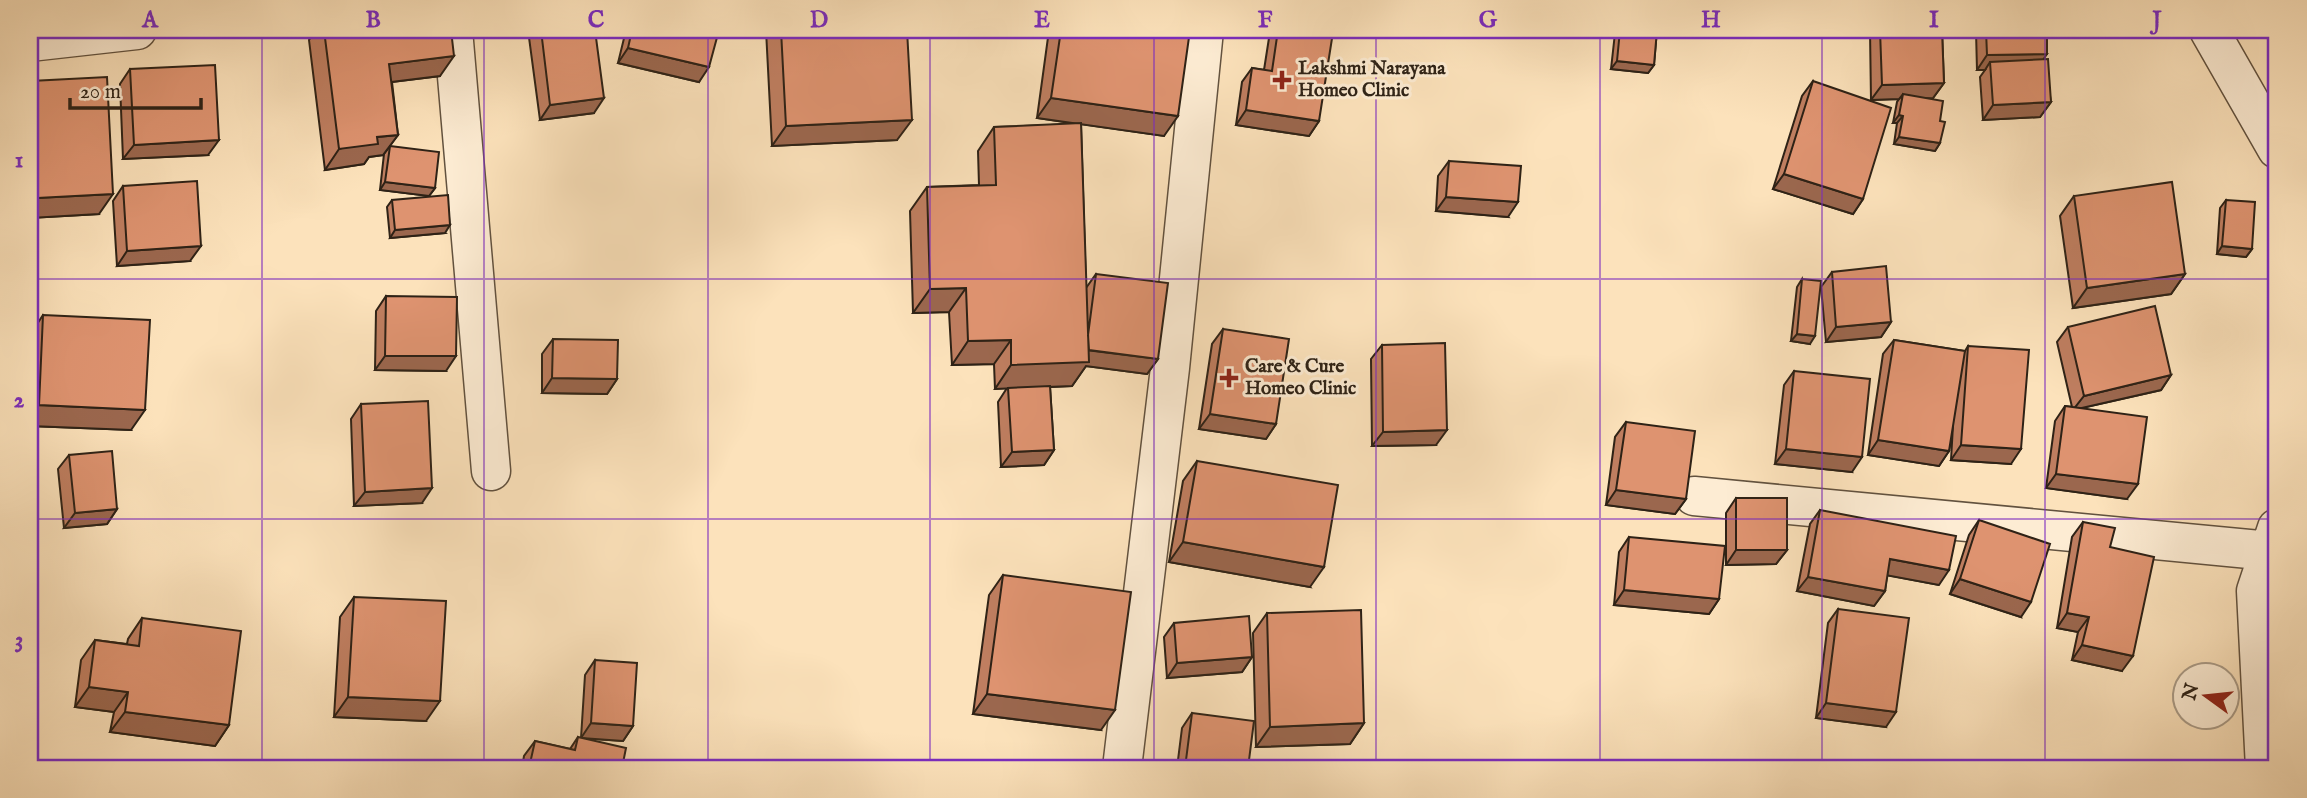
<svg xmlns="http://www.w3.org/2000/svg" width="2307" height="798" font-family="'IM FELL English',serif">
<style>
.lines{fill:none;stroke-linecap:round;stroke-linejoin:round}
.minor-casing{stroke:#62523f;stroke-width:41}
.tertiary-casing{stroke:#62523f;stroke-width:41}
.minor{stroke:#fdecd3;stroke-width:38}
.tertiary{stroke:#fdecd3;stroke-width:38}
.wall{fill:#bf7e60;stroke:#2e2216;stroke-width:2}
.shaded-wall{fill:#9b674e;stroke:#2e2216;stroke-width:2}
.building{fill:#de9370;stroke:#2e2216;stroke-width:2}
.grid{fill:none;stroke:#7b2cbf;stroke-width:2;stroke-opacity:0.55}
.poi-dot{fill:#8f2418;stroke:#fdecd3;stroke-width:2.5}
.labels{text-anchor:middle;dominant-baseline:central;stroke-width:6;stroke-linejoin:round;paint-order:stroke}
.poi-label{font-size:19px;font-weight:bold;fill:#2e2216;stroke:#fdecd3;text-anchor:start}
.neatline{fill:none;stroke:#7b2cbf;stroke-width:2.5}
.grid-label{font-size:23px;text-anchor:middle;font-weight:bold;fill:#7b2cbf}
</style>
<rect width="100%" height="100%" fill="#fce2bb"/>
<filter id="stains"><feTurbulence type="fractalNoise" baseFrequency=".00286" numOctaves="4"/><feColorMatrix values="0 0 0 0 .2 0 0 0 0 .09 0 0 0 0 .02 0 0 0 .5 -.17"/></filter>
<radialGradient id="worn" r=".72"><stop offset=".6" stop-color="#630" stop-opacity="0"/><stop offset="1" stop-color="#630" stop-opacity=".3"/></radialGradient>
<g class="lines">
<g class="minor-casing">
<path id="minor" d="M453 30 491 471
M2209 30 2277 149
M30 42 137 30
M1694 496 2270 551
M2265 768 2256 591 2277 528"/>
</g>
<g class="tertiary-casing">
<path id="tertiary" d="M1122 768 1170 368 1204 30"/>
</g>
<use href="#minor" class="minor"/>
<use href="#tertiary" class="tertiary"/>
</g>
<path class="wall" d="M316 30H451L440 76 392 82 398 135 383 155 369 157 364 164 325 170 309 40Z
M528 30H595L594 113 540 120Z
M626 30H719L699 82 618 63Z
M766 30H907L897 140 772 146Z
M1049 30H1190L1164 136 1081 124 1086 288 1096 274 1158 359 1147 374 1086 366 1072 386 1050 387 1054 450 1044 465 1001 467 998 402 1007 388 995 389 994 364 952 365 949 312 913 313 910 211 927 187 979 185 978 151 994 127 1077 124 1037 118Z
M1275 30H1318L1319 121 1309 136 1236 125 1242 82 1252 68 1264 70 1269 38Z
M1617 30H1657L1654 65 1648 73 1611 69 1615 33Z
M1870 30H1942L1944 83 1933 98H1926L1940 121V143L1935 151 1894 144 1897 123H1893L1897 102 1899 99 1871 100Z
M1965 30H2047L2044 59 2051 102 2040 117 1983 120 1980 77 1985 70H1977L1976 31H1965Z
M130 69 208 155 123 159 120 84Z
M31 81 99 214 30 218Z
M1813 81 1863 199 1853 214 1773 189 1802 96Z
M390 146 435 188 429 196 380 190 384 154Z
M1449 161 1508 217 1436 211 1438 176Z
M123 186 190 261 117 266 113 201Z
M2074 196 2185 274 2171 294 2073 308 2060 216Z
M392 200 445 233 390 238 387 207Z
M2226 200 2252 249 2246 257 2217 254 2220 208Z
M1832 272 1891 322 1881 337 1826 342 1821 287Z
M1802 279 1810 344 1791 341 1797 287Z
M386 296 446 371 375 370 376 311Z
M43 315 131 430 30 426V335Z
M2068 327 2171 375 2161 390 2082 408 2127 499 2046 488 2055 421 2065 406 2072 407 2057 342Z
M1223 329 1276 424 1266 439 1199 429 1212 344Z
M553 339 617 379 607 394 542 393V354Z
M1894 340 1965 351 1968 346 2011 464 1951 460 1953 425 1949 451 1939 466 1868 455 1883 354Z
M1382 345 1436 445 1372 446 1371 359Z
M1794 371 1852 472 1775 464 1784 385Z
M361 404 422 503 354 506 351 419Z
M1626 422 1686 499 1675 514 1606 505 1615 437Z
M69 455 117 509 107 524 64 528 58 469Z
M1197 461 1310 587 1169 562 1183 481Z
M1736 498 1787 550 1776 564 1726 565V513Z
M1820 510 1939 585 1887 575 1885 591 1874 606 1797 591 1810 524Z
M1979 520 2021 617 1950 594 1969 535Z
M2083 522 2110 547 2122 671 2072 660 2078 632 2057 628 2072 537Z
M1629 537 1719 599 1709 614 1614 605 1619 552Z
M1003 575 1101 730 973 714 989 595Z
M354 597 426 721 334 717 340 617Z
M1838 609 1886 727 1816 718 1828 623Z
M1267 613 1364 723 1350 744 1256 747 1253 633Z
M142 618 229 725 215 746 110 732 114 712 75 707 81 660 95 640 127 644 128 639Z
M1174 623 1252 657 1242 672 1167 678 1164 637Z
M595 660 633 726 623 741 581 738 585 675Z
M1192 713 1248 768H1177L1182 728Z
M578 737 622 768H522L524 756 535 741 570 749Z"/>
<path class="shaded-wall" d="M1966 30H1977L1976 31H1965Z
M628 48 709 67 699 82 618 63Z
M2047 54 2037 69 1990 62 1985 70H1977L1987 55Z
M454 56 440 76 375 84 389 64Z
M1617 61 1654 65 1648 73 1611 69Z
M1944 83 1933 98 1902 99 1903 94 1899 99 1871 100 1882 85Z
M604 98 594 113 540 120 550 105Z
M1051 98 1178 116 1164 136 1037 118Z
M2051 102 2040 117 1983 120 1993 105Z
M1246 110 1319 121 1309 136 1236 125Z
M1899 115 1903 116 1897 123H1893Z
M912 120 897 140 772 146 786 126Z
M398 135 383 155 369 157 364 164 325 170 339 149 377 137Z
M1899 137 1940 143 1935 151 1894 144Z
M219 140 208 155 123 159 134 145Z
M1784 174 1863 199 1853 214 1773 189Z
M385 182 435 188 429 196 380 190Z
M113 194 99 214 30 218V208L37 198Z
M1446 197 1518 202 1508 217 1436 211Z
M450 225 445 233 390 238 395 230Z
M201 246 190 261 117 266 127 251Z
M2222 246 2252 249 2246 257 2217 254Z
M2185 274 2171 294 2073 308 2087 288Z
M966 288 949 312 913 313 930 289Z
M1891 322 1881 337 1826 342 1836 327Z
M1797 334 1815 336 1810 344 1791 341Z
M1011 340 994 364 952 365 968 341Z
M1086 350 1158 359 1147 374 1086 366 1072 386 995 389 1011 365Z
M385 356H456L446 371 375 370Z
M2171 375 2161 390 2073 410 2084 396Z
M552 378 617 379 607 394 542 393Z
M39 405 145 410 131 430 30 426V418Z
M1210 414 1276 424 1266 439 1199 429Z
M1447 430 1436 445 1372 446 1383 432Z
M1878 440 1949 451 1939 466 1868 455Z
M1961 445 2021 449 2011 464 1951 460Z
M1786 449 1862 457 1852 472 1775 464Z
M1054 450 1044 465 1001 467 1012 452Z
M2056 474 2138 484 2127 499 2046 488Z
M432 488 422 503 354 506 365 492Z
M1616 490 1686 499 1675 514 1606 505Z
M117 509 107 524 64 528 75 513Z
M1183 542 1324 567 1310 587 1169 562Z
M1736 550H1787L1776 564 1726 565Z
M1890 559 1949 570 1939 585 1880 574Z
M1808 577 1885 591 1874 606 1797 591Z
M1960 579 2031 602 2021 617 1950 594Z
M1624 590 1719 599 1709 614 1614 605Z
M2067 613 2089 617 2078 632 2057 628Z
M2082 645 2133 656 2122 671 2072 660Z
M1252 657 1242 672 1167 678 1177 663Z
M89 687 128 692 114 712 75 707Z
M987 694 1115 710 1101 730 973 714Z
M348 697 440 701 426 721 334 717Z
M1826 703 1896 712 1886 727 1816 718Z
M125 712 229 725 215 746 110 732Z
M591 723 633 726 623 741 581 738Z
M1364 723 1350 744 1256 747 1270 727Z"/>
<path class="building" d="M324 30H451L454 56 389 64 398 135 377 137 378 144 339 149Z
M541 30H595L604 98 550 105Z
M632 30H719L709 67 628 48Z
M781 30H907L912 120 786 126Z
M1061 30H1190L1178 116 1051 98Z
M1278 30H1318L1333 32 1319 121 1246 110 1252 68 1272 71Z
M1620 30H1657L1654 65 1617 61Z
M1880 30H1942L1944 83 1882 85Z
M1986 30H2047V54L1987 55Z
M2048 59 2051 102 1993 105 1990 62Z
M215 65 219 140 134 145 130 69Z
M107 77 113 194 37 198 31 81Z
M1813 81 1891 108 1863 199 1784 174Z
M1903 94 1943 101 1940 121 1945 122 1940 143 1899 137 1903 116 1899 115Z
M1081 123 1089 362 1011 365V340L968 341 966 288 930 289 927 187 996 185 994 127Z
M390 146 439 152 435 188 385 182Z
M1449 161 1521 166 1518 202 1446 197Z
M197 181 201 246 127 251 123 186Z
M2172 182 2185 274 2087 288 2074 196Z
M448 195 450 225 395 230 392 200Z
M2226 200 2255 202 2252 249 2222 246Z
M1886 266 1891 322 1836 327 1832 272Z
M1096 274 1168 283 1158 359 1089 350 1088 335Z
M1802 279 1821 281 1815 336 1797 334Z
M386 296 457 297 456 356H385Z
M2155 306 2171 375 2084 396 2068 327Z
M43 315 150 320 145 410 39 405Z
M1223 329 1289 339 1276 424 1210 414Z
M553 339 618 340 617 379 552 378Z
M1894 340 1965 351 1949 451 1878 440Z
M1445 343 1447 430 1383 432 1382 345Z
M1968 346 2029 350 2021 449 1961 445Z
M1794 371 1870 379 1862 457 1786 449Z
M1050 386 1054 450 1012 452 1008 388Z
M428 401 432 488 365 492 361 404Z
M2065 406 2147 417 2138 484 2056 474Z
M1626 422 1695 431 1686 499 1616 490Z
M112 451 117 509 75 513 69 455Z
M1197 461 1338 485 1324 567 1183 542Z
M1736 498H1787V550H1736Z
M1820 510 1956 536 1949 570 1890 559 1885 591 1808 577Z
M1979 520 2050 544 2031 602 1960 579Z
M2083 522 2115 528 2110 547 2154 557 2133 656 2082 645 2089 617 2067 613Z
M1629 537 1725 546 1719 599 1624 590Z
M1003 575 1131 592 1115 710 987 694Z
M354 597 446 601 440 701 348 697Z
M1838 609 1909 618 1896 712 1826 703Z
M1361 610 1364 723 1270 727 1267 613Z
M1249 616 1252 657 1177 663 1174 623Z
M142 618 241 631 229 725 125 712 128 692 89 687 95 640 139 646Z
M595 660 637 663 633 726 591 723Z
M1192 713 1254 721 1248 768H1185Z
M578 737 626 748 622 768H529L535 741 575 750Z"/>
<path class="grid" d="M262 30V768M484 30V768M708 30V768M930 30V768M1154 30V768M1376 30V768M1600 30V768M1822 30V768M2045 30V768M30 279H2277M30 519H2277"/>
<g class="poi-dot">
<path d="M1278.5 69.5h7v7h7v7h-7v7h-7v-7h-7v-7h7z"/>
<path d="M1225.5 367.5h7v7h7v7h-7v7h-7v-7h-7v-7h7z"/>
</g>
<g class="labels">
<g class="poi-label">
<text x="1298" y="69">Lakshmi Narayana<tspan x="1298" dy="22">Homeo Clinic</tspan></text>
<text x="1245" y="367">Care &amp; Cure<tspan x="1245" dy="22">Homeo Clinic</tspan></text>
</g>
</g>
<rect width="2307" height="798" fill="none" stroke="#fce2bb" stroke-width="77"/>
<g transform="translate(2206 696) rotate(285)"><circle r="33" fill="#fdecd3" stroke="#aa9b87" stroke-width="2"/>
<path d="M0-5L12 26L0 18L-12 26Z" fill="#8f2418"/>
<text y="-10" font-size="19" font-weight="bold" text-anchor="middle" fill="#2e2216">N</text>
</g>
<path d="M70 98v10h131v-10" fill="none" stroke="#2e2216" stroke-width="3.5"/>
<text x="80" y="98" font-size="21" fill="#2e2216" stroke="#fdecd3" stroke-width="5" paint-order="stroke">20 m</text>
<rect x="38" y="38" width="2230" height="722" class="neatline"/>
<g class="grid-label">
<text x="150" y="27">A</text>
<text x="373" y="27">B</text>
<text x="596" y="27">C</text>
<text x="819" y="27">D</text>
<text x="1042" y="27">E</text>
<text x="1265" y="27">F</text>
<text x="1488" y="27">G</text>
<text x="1711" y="27">H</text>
<text x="1934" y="27">I</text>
<text x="2157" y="27">J</text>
<text x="19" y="167">1</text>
<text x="19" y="407">2</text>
<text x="19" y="647">3</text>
</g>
<rect width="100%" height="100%" filter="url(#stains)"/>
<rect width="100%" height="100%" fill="url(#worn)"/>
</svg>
